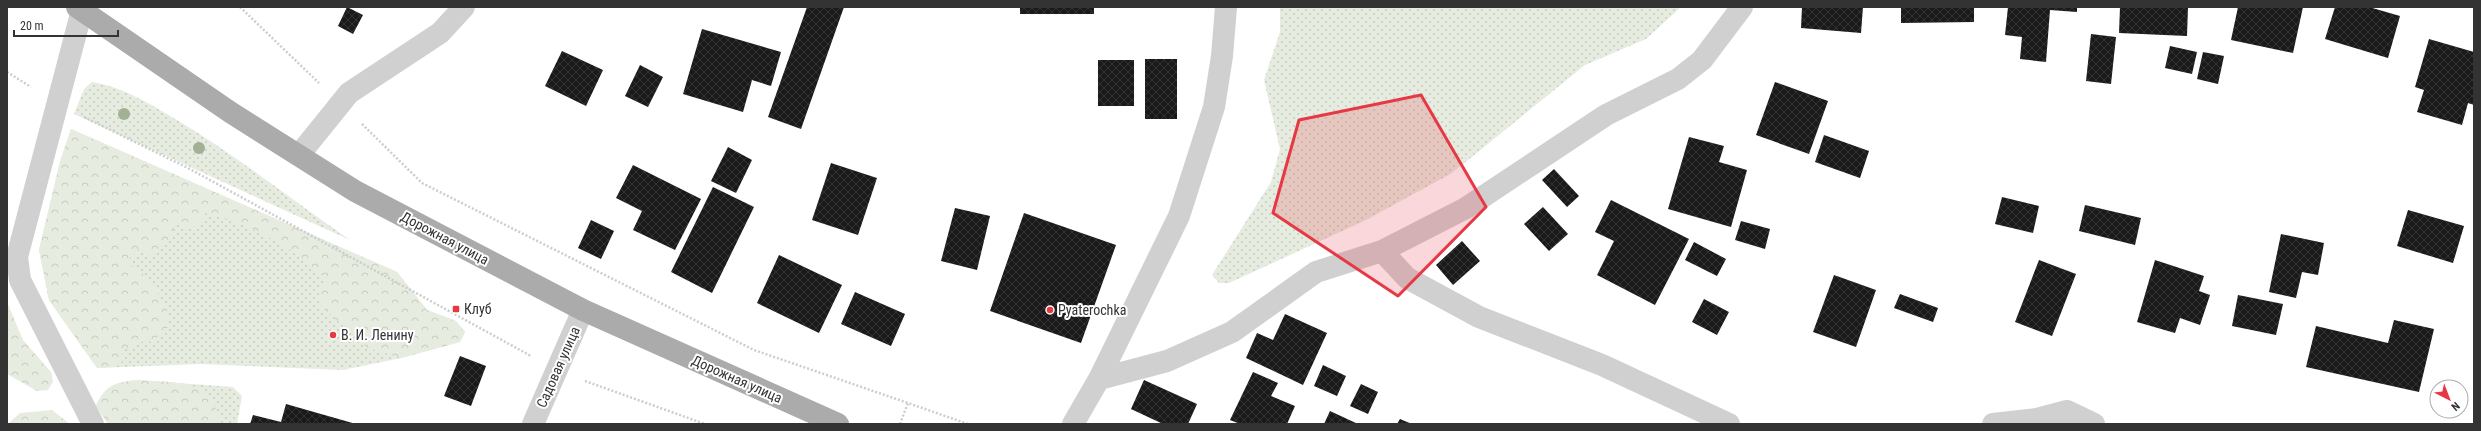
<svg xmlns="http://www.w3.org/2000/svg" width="2481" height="431" font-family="'Roboto Condensed',sans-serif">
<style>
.green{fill:url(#green-dots)}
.forest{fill:url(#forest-crowns)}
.building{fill:url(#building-cross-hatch)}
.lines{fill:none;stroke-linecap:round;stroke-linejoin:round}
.path{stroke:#cdcdcd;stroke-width:2.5;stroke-dasharray:2 2;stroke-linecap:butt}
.minor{stroke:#d0d0d0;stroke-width:22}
.major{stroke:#ababab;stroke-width:22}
.tree{fill:#a2b095}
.marked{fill:#e63946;fill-opacity:0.2;stroke:#e63946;stroke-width:3;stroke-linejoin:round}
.poi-dot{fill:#e63946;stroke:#fff;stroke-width:1.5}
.labels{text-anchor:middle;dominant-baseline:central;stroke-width:4;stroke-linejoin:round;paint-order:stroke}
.street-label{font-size:14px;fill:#333;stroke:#fff}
.poi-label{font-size:14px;fill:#333;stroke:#fff;text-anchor:start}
</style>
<defs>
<pattern id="green-dots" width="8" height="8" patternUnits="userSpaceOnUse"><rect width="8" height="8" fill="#e6ecdf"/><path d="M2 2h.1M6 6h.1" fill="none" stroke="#c6cbc0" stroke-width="1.8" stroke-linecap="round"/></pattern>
<pattern id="forest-crowns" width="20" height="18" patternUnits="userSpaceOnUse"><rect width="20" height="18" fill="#e6ecdf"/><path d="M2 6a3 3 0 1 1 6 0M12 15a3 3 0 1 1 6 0" fill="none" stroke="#c6cbc0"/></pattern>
<pattern id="building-cross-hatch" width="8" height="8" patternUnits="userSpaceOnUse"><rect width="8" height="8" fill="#1a1a1a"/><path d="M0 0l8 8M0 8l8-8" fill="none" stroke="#333"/></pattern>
</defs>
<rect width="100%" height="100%" fill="#fff"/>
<path class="green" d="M1280 7H1681L1646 39 1585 65 1452 173 1366 220 1229 283H1219L1212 275 1271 182 1280 149 1264 80 1280 32Z
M92 82C123 87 150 104 177 120 237 156 292 200 350 240L74 114 84 89Z
M71 129 397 272 427 310 456 321 465 332 460 342 401 358 343 370 201 364 97 368 49 300 39 250 60 162Z
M137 380 233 387 242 396 237 424H108L96 406C106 384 115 383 137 380Z"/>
<path class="forest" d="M71 129 397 272 427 310 456 321 465 332 460 342 401 358 368 348 322 307 317 299 325 277 285 246 247 226 205 213C202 222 197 226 188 229L174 223 173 236 151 255 143 253 139 247 137 253 130 257 131 265C153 277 166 303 169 326L152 342 145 340 132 348H121C128 369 114 367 97 368L49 300 39 250 60 162Z
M7 302 23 340 51 372 53 382 48 390 37 391 7 374Z
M137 380C180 384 208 376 222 424H108L96 406C106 384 115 383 137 380Z
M52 410 70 424H8L20 413Z"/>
<path class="building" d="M347 7 363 15 353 34 338 26Z
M807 7H844L801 129 768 117Z
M1020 7H1094V14H1020Z
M1802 7H1863L1861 33 1801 28Z
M1901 7H1974V22L1901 23Z
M2008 7H2077V12L2050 10 2046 62 2020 59 2022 37 2005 35Z
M2120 7H2188L2187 36 2119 33Z
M2238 7H2303L2293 53 2231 40Z
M2335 7H2369L2400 16 2388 58 2325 39Z
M702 29 781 52 771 86 752 80 743 112 683 94Z
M2091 34 2116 37 2111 84 2086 81Z
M2429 39 2474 52V105L2468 103 2462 125 2417 112 2424 90 2415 87Z
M2170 46 2197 52 2192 74 2165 68Z
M562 51 603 70 586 106 545 86Z
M2203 52 2224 56 2218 84 2197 79Z
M1145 59H1177V119H1145Z
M1098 60H1134V106H1098Z
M640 65 663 77 648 107 625 96Z
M1775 82 1828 101 1809 154 1756 135Z
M1824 135 1869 151 1860 178 1815 162Z
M1689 137 1724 146 1719 162 1747 170 1731 227 1668 209Z
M728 147 752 160 736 193 711 181Z
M831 163 877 178 858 235 812 220Z
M633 165 701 199 675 250 633 230 642 211 616 198Z
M1554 169 1579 196 1567 207 1542 180Z
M713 187 754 207 712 293 671 272Z
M2002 197 2039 206 2033 233 1995 224Z
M1611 200 1689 239 1655 305 1597 275 1614 241 1595 232Z
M2085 205 2141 218 2135 245 2079 231Z
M1543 207 1568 234 1549 251 1524 224Z
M955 208 990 216 977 270 941 261Z
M2408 210 2464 226 2453 263 2397 246Z
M1024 213 1116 245 1081 343 990 311Z
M591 220 614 231 601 259 578 248Z
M1741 221 1770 229 1765 249 1735 240Z
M2281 234 2324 243 2318 275 2302 272 2296 298 2269 292Z
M1462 241 1480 261 1453 285 1436 265Z
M1694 242 1726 259 1717 276 1685 260Z
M779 255 842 285 819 333 757 303Z
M2039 260 2076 274 2052 336 2015 322Z
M2155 260 2204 276 2199 291 2210 295 2200 325 2180 318 2175 333 2137 322Z
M1834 275 1876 290 1856 347 1813 332Z
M855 292 905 314 891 346 841 324Z
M1900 294 1938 308 1933 322 1894 308Z
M2238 295 2283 304 2276 335 2232 326Z
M1704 299 1729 312 1717 335 1692 322Z
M1285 314 1327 333 1303 385 1246 358 1257 333 1273 340Z
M2394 320 2434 329 2419 392 2306 367 2316 326 2388 343Z
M460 356 486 366 471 406 444 396Z
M1323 365 1346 376 1337 396 1314 386Z
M1253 372 1278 383 1271 396 1295 406 1287 424H1240L1230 420Z
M1144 380 1197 404 1188 424H1163L1131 409Z
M1361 384 1378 392 1368 414 1350 406Z
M286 404 356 424H250L253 415 281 422Z
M1330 411 1358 424H1324Z
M1400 419 1412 424H1397Z"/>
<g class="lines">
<path class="path" d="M240 7 319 83
M7 72 31 87
M84 117 188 168 531 356
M362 124 422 183 754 350 908 403
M585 381 705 424
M900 424 908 403 968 424"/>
<path class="minor" d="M82 10 17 257 20 280 93 424
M299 155 349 93 440 33 464 7
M1382 251 1407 278 1479 317 1602 365 1729 424
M1099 379 1167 361 1232 332 1316 272 1382 251 1466 208 1606 115 1678 79 1702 60 1742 7
M533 424 583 310
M1073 424 1099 379 1179 216 1214 107 1222 56 1226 7
M1993 424 2037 419 2067 411 2094 424"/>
<path class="major" d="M77 7 230 112 355 191 583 310 838 424"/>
</g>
<g class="tree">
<circle cx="124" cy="114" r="6"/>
<circle cx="199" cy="148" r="6"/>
</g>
<path class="marked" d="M1421 95 1486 207 1398 296 1273 213 1299 120Z"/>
<g class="poi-dot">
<rect x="452" y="305" width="8" height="8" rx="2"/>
<circle cx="1050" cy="310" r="4"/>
<circle cx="333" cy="335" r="4"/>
</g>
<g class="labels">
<g class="street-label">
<text transform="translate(445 238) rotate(28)">Дорожная улица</text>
<text transform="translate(558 367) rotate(-66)">Садовая улица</text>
<text transform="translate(737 379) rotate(24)">Дорожная улица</text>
</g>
<g class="poi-label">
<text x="464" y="309">Клуб</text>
<text x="1058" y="310">Pyaterochka</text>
<text x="341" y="335">В. И. Ленину</text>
</g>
</g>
<rect width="2481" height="431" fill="none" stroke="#333333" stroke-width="16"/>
<g transform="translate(2449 399) rotate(138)"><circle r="19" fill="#ffffff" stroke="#adadad"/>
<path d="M0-3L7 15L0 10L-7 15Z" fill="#e63946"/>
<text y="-6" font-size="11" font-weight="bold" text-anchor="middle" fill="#333333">N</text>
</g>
<path d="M14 30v6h104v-6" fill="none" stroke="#333333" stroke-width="2"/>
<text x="20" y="30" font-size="12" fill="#333333" stroke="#ffffff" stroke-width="3" paint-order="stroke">20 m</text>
</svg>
